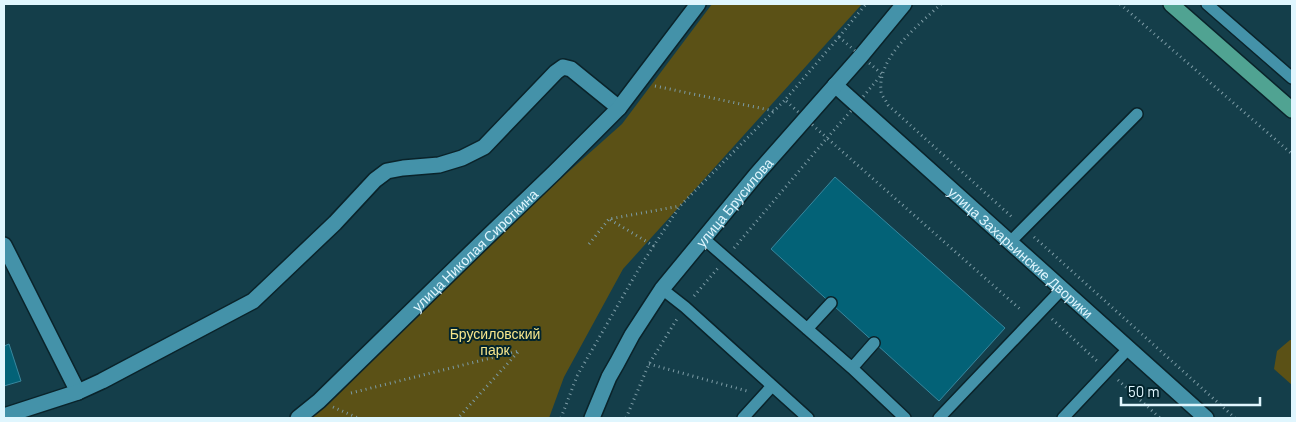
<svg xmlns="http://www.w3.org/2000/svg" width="1296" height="422" font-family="Barlow,sans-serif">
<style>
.green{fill:#5b5116}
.building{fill:#036277;stroke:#38879e}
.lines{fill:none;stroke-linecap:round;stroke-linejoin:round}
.service-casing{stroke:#0a232a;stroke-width:14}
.minor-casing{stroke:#0a232a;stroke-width:18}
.tertiary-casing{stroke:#0a232a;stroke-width:18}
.primary-casing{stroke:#0a232a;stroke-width:18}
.path{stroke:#7d9ca6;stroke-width:3;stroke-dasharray:1 4;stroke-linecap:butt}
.service{stroke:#4492a9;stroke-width:11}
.minor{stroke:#4492a9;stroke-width:15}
.tertiary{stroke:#4492a9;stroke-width:15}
.primary{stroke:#50a392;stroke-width:15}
.labels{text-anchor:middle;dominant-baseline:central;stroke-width:4;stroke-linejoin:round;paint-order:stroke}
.street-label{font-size:14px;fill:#e0f6fe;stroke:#02242d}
.park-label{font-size:14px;fill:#f6e68c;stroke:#02242d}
</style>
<rect width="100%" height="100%" fill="#143e4a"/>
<path class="green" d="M712 4H862L623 269 564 377 549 418H295L475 255 622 124Z
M1290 340H1292V385L1274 369 1277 351Z"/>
<path class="building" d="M835 177 1005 328 939 401 771 249Z
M9 344 21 381 4 386V346Z"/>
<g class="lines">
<g class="service-casing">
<path id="service" d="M1207 4 1292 78
M703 238 852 368 905 418
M1010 242 1137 114
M662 289 685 307 808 418
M807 329 831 303
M852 368 874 343
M743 418 772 386
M939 418 1062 289
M1063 418 1128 349"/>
</g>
<g class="minor-casing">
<g id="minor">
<path id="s1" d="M835 85 1206 418"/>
<path d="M4 245 78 392"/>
<path d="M4 416 78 392 102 381 253 301 335 223 375 180 387 171 403 168 439 165 462 158 484 147 556 72 563 67 571 69 619 108"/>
<path id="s2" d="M298 418 319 401 482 242 555 172 619 108 698 4"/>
</g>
</g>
<g class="tertiary-casing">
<g id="tertiary">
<path id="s3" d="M592 418 609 377 617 363 632 335 662 289 756 175 861 56 904 4"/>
</g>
</g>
<g class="primary-casing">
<path id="primary" d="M1171 4 1292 110"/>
</g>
<path class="path" d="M941 4C919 25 877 57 881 91 881 95 886 100 888 105L1013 218
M1120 4 1292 154
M839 37 882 74 857 104 827 138 785 100Z
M839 37 866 4
M655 86 774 111 785 100
M1034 237 1235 418
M589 244 609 219
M654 246 609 219 680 206
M734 248 827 138 1021 310
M694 296 718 268
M1052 319 1097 361
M649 364 747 391
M1118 380 1160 418
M351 393 519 351 458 418
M333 407 358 418
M561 418 577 376 641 265 680 206 774 111
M626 418 649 364 677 319"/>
<use href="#service" class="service"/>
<use href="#minor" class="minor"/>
<use href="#tertiary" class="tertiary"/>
<use href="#primary" class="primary"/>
</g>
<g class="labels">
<g class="street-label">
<text stroke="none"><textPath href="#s3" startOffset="260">улица Брусилова</textPath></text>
<text stroke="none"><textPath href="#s2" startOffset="244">улица Николая Сироткина</textPath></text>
<text stroke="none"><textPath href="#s1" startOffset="250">улица Захарьинские Дворики</textPath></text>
</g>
<g class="park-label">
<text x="495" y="333">Брусиловский<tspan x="495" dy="16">парк</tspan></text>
</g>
</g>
<rect width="1296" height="422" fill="none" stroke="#e0f6fe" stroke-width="10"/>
<path d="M1121 397v8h139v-8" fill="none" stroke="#e0f6fe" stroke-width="2.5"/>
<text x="1128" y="397" font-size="15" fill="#e0f6fe" stroke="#02242d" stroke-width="4" paint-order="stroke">50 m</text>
</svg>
